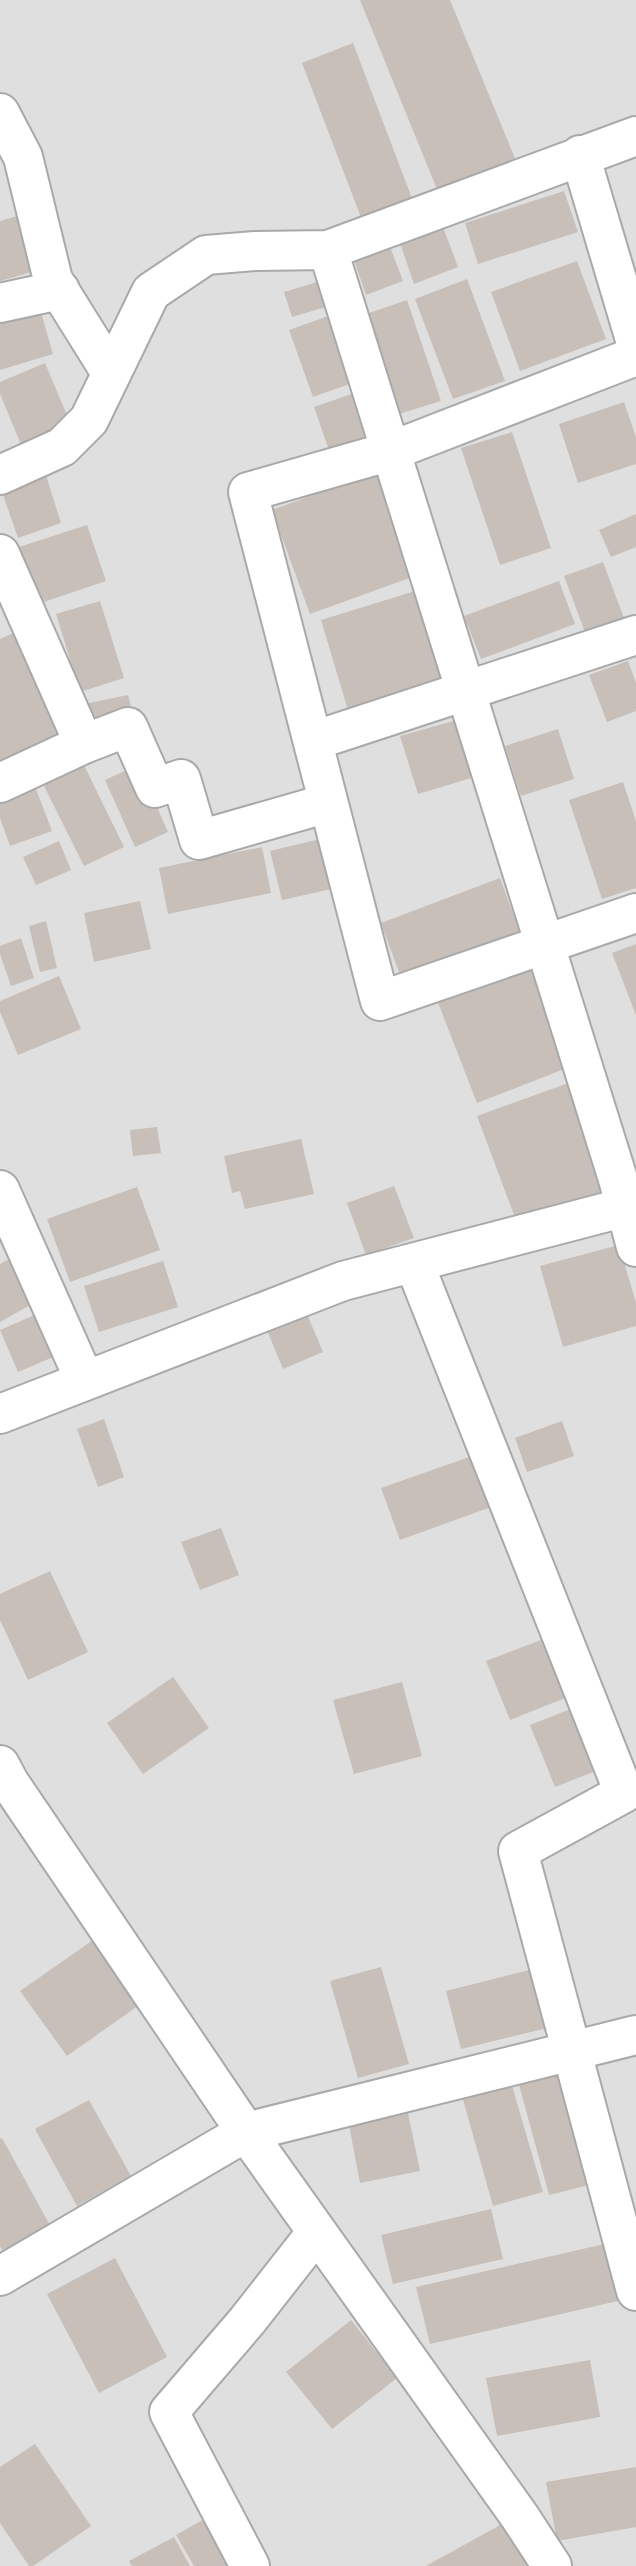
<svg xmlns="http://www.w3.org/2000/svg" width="636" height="2566" font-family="'Public Sans',sans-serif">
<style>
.residential{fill:#e0dfdf}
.building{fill:#c7bfb8}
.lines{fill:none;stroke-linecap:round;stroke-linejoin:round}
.minor-casing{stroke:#a9a9a9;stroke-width:42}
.minor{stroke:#fff;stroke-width:38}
</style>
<rect width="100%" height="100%" fill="#f2efe9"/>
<path class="residential" d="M0 0H636V2566H0Z"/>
<path class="building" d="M360 0H450L516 161 438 192Z
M353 43 413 201 362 220 302 63Z
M564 191 578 232 478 264 465 223Z
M24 214 39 270 0 281V221Z
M443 227 458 267 414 284 400 243Z
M389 244 403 281 366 295 353 257Z
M577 261 606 339 520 371 491 292Z
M467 279 505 381 453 399 415 299Z
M324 280 332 305 292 317 284 292Z
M407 300 441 401 399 414 366 314Z
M40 309 53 354 0 370V320Z
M334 314 358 381 313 397 289 330Z
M45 363 72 427 22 447 0 394V382Z
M360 391 377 440 331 456 314 407Z
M624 402 636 437V464L578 483 559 424Z
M512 432 551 548 500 565 461 448Z
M44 469 61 523 18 538 0 486Z
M376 472 415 576 310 614 272 510Z
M636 514V547L611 557 599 530Z
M87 525 106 581 38 604 19 547Z
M603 562 624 618 585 632 564 576Z
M559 581 575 624 481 659 464 616Z
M425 588 455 686 350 717 321 620Z
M100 601 124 678 80 692 56 614Z
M22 629 71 732 0 765V639Z
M628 661 636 683V711L607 722 589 675Z
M128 695 134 717 89 727 84 704Z
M457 720 475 777 418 794 400 736Z
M558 729 574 779 521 796 505 746Z
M79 755 124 847 84 866 38 774Z
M138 765 168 832 135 847 105 780Z
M31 776 52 831 10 846 0 818V788Z
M623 782 636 821V888L602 899 569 800Z
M324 838 336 888 282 900 270 851Z
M59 841 71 870 36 885 23 857Z
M262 847 271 893 168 914 159 868Z
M500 878 522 938 403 983 381 923Z
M140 901 151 949 94 962 84 913Z
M46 921 57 968 40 972 29 926Z
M21 938 34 978 11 986 0 954V946Z
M636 944V1015L612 953Z
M537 962 577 1064 477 1103 437 1000Z
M59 976 81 1029 18 1055 0 1012V1001Z
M574 1081 613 1189 517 1223 477 1116Z
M157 1127 161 1153 133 1156 130 1130Z
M301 1139 314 1194 245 1209 240 1191 232 1193 224 1156Z
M394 1186 414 1238 366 1255 347 1203Z
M137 1187 160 1250 70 1282 47 1219Z
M619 1245 636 1303V1326L563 1347 540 1266Z
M16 1255 41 1299 0 1322V1264Z
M163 1261 178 1307 99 1332 84 1286Z
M301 1300 323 1352 283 1369 261 1316Z
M46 1310 65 1352 18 1372 0 1330Z
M104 1419 124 1477 98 1487 77 1429Z
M562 1421 574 1456 527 1472 515 1438Z
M472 1456 491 1507 400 1540 381 1488Z
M221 1528 239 1575 200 1590 181 1542Z
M50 1571 88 1652 28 1680 0 1620V1594Z
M541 1640 565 1698 510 1720 486 1661Z
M173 1677 209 1728 143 1774 107 1723Z
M402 1682 422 1756 354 1774 333 1700Z
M578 1706 603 1768 555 1787 530 1725Z
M106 1931 152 1996 67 2056 20 1991Z
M545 1966 560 2025 461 2049 446 1991Z
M381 1967 409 2064 358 2078 330 1981Z
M570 2067 601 2182 549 2195 518 2081Z
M511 2082 543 2192 493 2206 462 2096Z
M89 2100 131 2176 77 2206 35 2129Z
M408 2113 420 2171 360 2183 349 2125Z
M2 2138 52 2229 4 2254 0 2246V2139Z
M491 2209 503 2259 393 2284 381 2235Z
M609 2243 622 2300 430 2344 416 2287Z
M115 2258 167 2357 99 2393 47 2294Z
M351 2320 397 2378 332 2429 286 2372Z
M590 2360 600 2417 497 2436 486 2378Z
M35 2444 91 2526 33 2566H29L0 2523V2467Z
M636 2467V2527L557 2541 546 2482Z
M215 2513 246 2566H194L176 2535Z
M511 2519 537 2566H426Z
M174 2537 190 2566H132L129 2561Z"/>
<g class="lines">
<g class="minor-casing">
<path id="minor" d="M0 113 23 157 53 280 111 373
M580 155 636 343
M328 250 618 1179 636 1247
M0 303 60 290
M636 356 391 451 248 492 380 1001 636 913
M0 475 62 447 89 420 151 292 206 255 255 251 328 250 636 136
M0 554 84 744
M313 741 636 635
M0 783 84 744 128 727 155 788 181 779 199 840 328 803
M0 1190 85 1381
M414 1263 624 1793 518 1851 636 2291
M0 1414 343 1281 626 1207
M0 1765 9 1782 246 2132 520 2517 552 2566
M0 2276 246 2132 636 2035
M250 2566 169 2412 247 2321 316 2233"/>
</g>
<use href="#minor" class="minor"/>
</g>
</svg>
